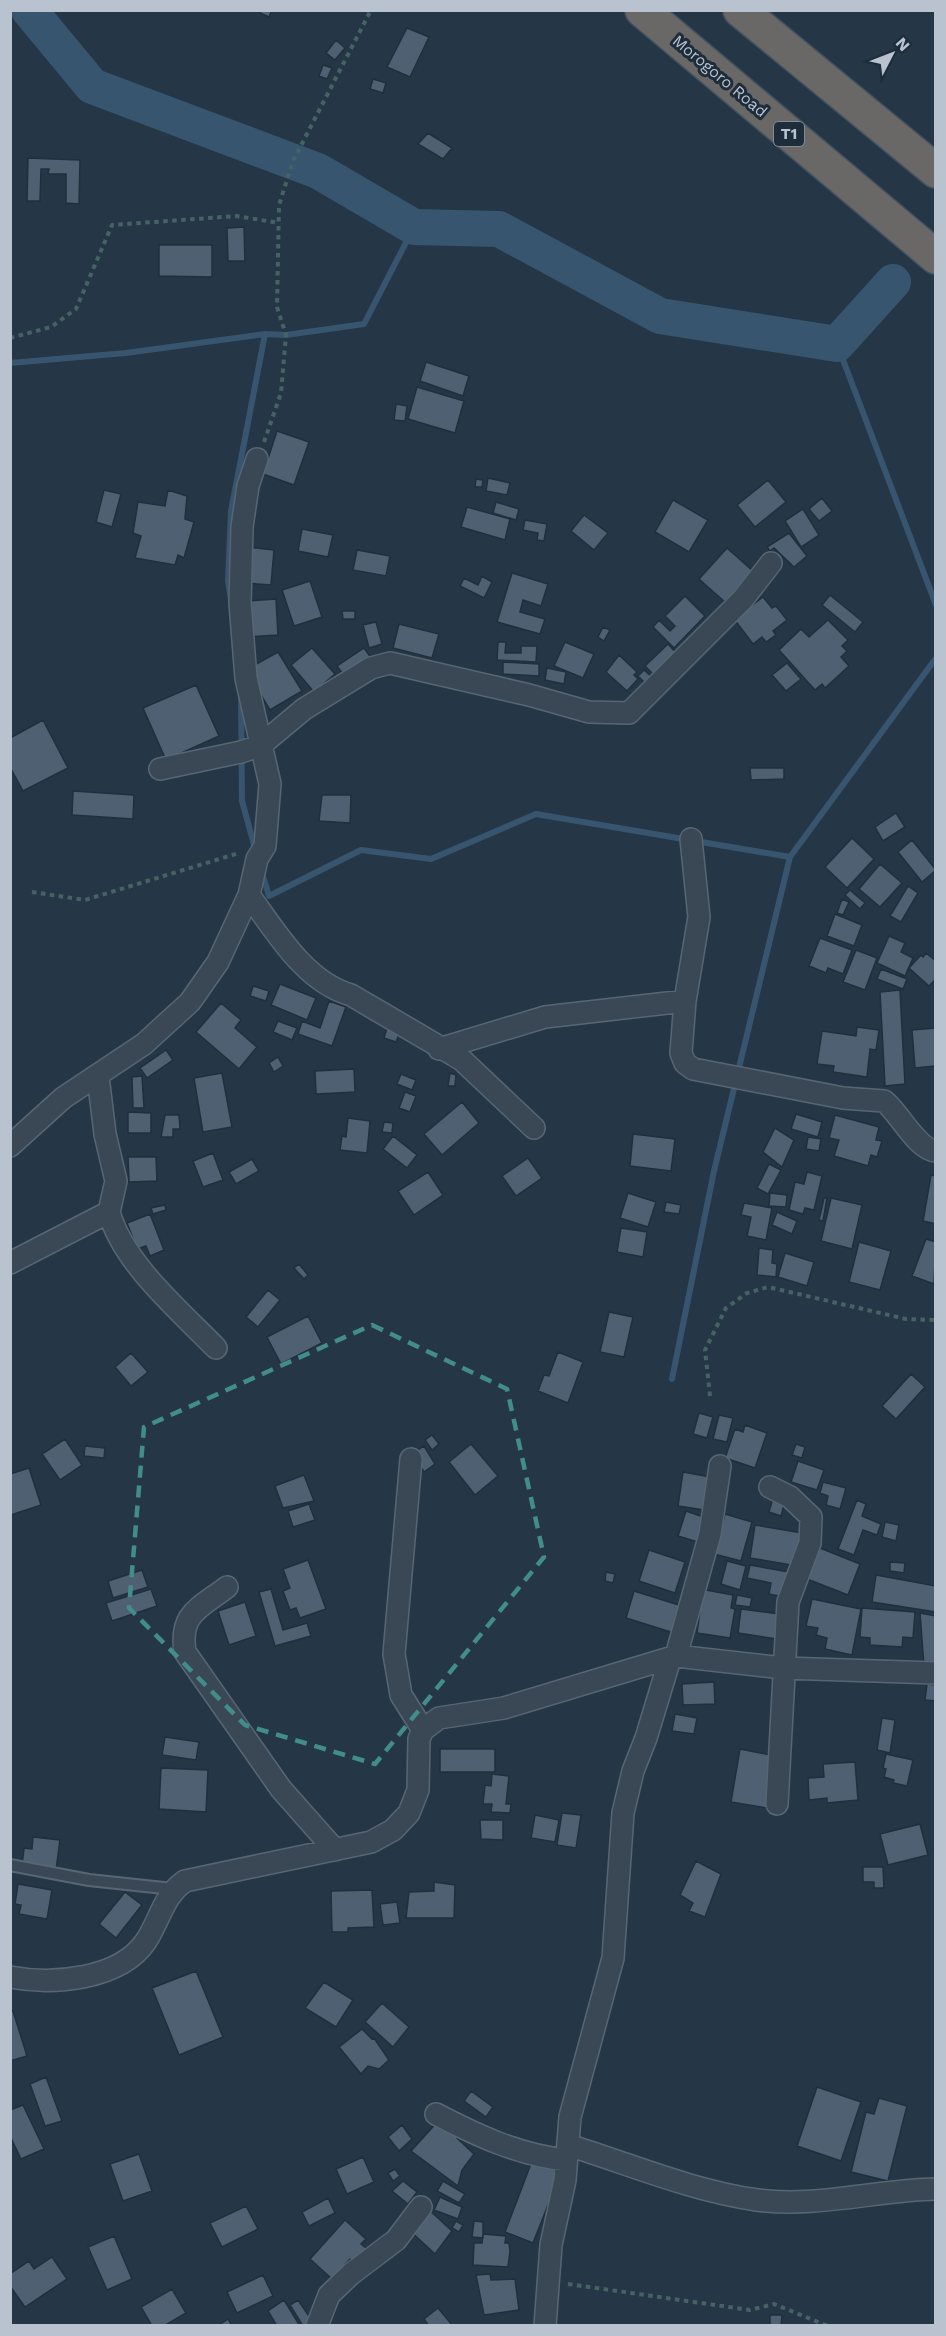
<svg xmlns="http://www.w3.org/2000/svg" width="946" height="2336" font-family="'Work Sans',sans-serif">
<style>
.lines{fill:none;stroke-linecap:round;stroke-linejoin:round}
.stream{stroke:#37556e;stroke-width:6}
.river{stroke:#37556e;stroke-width:36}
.building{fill:#4e6072;stroke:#202f3d;stroke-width:1.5}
.service-casing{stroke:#586673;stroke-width:14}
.minor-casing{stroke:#586673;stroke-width:24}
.trunk-casing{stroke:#445360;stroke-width:36}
.path{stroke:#466363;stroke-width:4;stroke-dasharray:4.5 4.5;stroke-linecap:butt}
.service{stroke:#3a4856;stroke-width:10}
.minor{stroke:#3a4856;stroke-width:21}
.trunk{stroke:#6a6866;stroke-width:33}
.marked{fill:none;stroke:#428d8b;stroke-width:4.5;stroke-dasharray:12 8;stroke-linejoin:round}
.labels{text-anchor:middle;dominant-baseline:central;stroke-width:6;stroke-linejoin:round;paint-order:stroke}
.shield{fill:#1e2d3b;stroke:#8a96a3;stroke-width:1.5}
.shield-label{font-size:15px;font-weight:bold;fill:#b8c3cf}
.street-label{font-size:16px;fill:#b8c3cf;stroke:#1e2d3b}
</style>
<rect width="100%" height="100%" fill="#253746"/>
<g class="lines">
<path class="stream" d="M837 344 936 605
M10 363 126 353 265 334 286 335 364 324 414 227
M231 600 228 581 231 511 265 334
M241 696 242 801 256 852
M262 873 269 896 361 850 431 859 536 814 790 857
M672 1379 714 1171 790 857 936 658"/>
<path class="river" d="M29 10 92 86 318 171 414 227 499 229 660 316 837 344 893 282"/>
</g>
<path class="building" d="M262 10H272L269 17 260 13Z
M407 28 429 37 410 77 387 67Z
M336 40 345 48 335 60 326 53Z
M323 65 332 68 327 79 319 76Z
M373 79 386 83 383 93 370 89Z
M428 133 452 148 443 159 418 144Z
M28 158 80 160 79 204 66 203V174H48L49 169H41L40 201H27Z
M244 227 245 261H228L227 228Z
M159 245H212V277L159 276Z
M426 362 469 376 463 396 420 381Z
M417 387 464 401 455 433 408 419Z
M396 404 407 406 405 421 394 420Z
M277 431 309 442 294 485 263 474Z
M488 478 510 483 507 495 486 491Z
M476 479 483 480 482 487H475Z
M768 480 786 502 755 527 737 505Z
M104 490 121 494 112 527 96 522Z
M168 490 187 496 185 519 194 522 184 558 178 555 175 565 135 558 141 536 133 533 138 502 165 506Z
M822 498 832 511 819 521 809 509Z
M673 500 708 520 689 552 655 532Z
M496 502 519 509 516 520 493 513Z
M467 507 510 519 505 540 461 527Z
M803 509 819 535 801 547 785 521Z
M584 515 608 533 594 550 571 531Z
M525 520 547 524 544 541 537 540 538 533 523 530Z
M302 529 333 535 328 557 298 551Z
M789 533 807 556 794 567 774 548 770 551 767 547Z
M248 547 274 550 271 585 245 583Z
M727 548 754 572 726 603 699 579Z
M357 550 390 556 386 576 353 570Z
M512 573 548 584 541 606 523 600 520 612 545 619 540 634 497 622Z
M482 576 492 582 484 598 460 586 464 578 478 585Z
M310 581 322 617 294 626 282 590Z
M830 595 863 622 855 632 822 605Z
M685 596 705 616 674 648 653 627 659 620 670 631 675 626 665 616Z
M763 597 772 608 776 606 787 620 773 631 776 635 766 642 762 637 753 644 734 619Z
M276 599 278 635 248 637 247 601Z
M342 611H355V619H343Z
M828 620 848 640 842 646 847 651 841 657 849 666 825 688 822 684 815 690 779 650 801 629 809 637Z
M376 622 382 644 369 648 363 625Z
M399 624 439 634 432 658 393 648Z
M603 627 610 630 604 641 598 637Z
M498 642H506L505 653H521V646H537L536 662 497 660Z
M565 642 594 654 583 678 554 666Z
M668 644 678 655 655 676 645 666Z
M312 648 335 674 314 692 291 665Z
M364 648 372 659 345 677 337 666Z
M278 652 302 691 270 710 246 670Z
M619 655 637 672 634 675 638 679 627 691 606 672Z
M503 662 539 664V676L503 674Z
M787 663 801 679 786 691 772 675Z
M547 668 566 672 564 684 545 680Z
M644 670 652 677 646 684 638 676Z
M196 685 219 736 166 760 143 708Z
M43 720 68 768 23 791 10 767V738Z
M750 768H784V779L751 780Z
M73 791 134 795 133 819 72 815Z
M322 795H351L350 823 319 821Z
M896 813 905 827 883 841 875 827Z
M852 838 874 859 847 888 825 867Z
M912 840 936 870 922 882 898 852Z
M880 864 902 883 880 907 859 889Z
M908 886 918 893 901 922 890 916Z
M850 890 865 903 860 909 845 895Z
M842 899 849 902 843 915 837 913Z
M835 914 862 925 854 946 827 936Z
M889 936 905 943 901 952 913 958 905 976 877 963Z
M820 938 852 950 843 974 828 968 826 973 809 966Z
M856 950 877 958 865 990 843 982Z
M926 953 936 961V979L929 986 909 968 921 955 923 957Z
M881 969 907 979 903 989 877 979Z
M280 984 316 998 307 1020 271 1005Z
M253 986 269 991 266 1001 250 996Z
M900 990 905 1084 885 1086 880 992Z
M329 1001 346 1007 332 1046 298 1034 302 1021 320 1028Z
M221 1003 241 1020 235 1028 257 1047 239 1069 196 1032Z
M278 1021 297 1028 292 1040 273 1032Z
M857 1027 879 1030 876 1050 870 1049 867 1077 833 1072 834 1066 817 1064 822 1031 856 1036Z
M387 1028 400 1032 396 1042 384 1038Z
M936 1028 935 1066 915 1068 912 1030Z
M166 1050 173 1060 147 1078 140 1068Z
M278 1057 283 1066 274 1072 269 1063Z
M354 1069 355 1092 316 1094 315 1071Z
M222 1073 232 1127 203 1132 194 1078Z
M450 1073 456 1075 455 1086H448Z
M401 1074 416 1080 412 1090 397 1084Z
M142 1076 144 1108H133L132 1077Z
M405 1092 416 1096 410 1112 399 1108Z
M462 1102 479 1123 442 1155 424 1134Z
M128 1112 151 1113V1133H128Z
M796 1114 822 1122 818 1137 791 1129Z
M165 1115H179L180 1129H173V1137H161Z
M835 1115 879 1127 876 1140 882 1141 877 1157 871 1155 868 1166 834 1156 839 1140 829 1138Z
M348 1118 370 1121 367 1153 340 1150 342 1136 346 1137Z
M384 1122 393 1123 392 1133 382 1132Z
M775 1128 794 1140 782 1167 763 1152Z
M633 1134 675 1139 671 1171 630 1166Z
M393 1136 417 1155 407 1168 383 1149Z
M808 1137 821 1139 819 1151 806 1149Z
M213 1153 223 1180 203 1187 193 1161Z
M128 1157H156L157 1181 129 1182Z
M528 1158 542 1178 516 1196 502 1176Z
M252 1159 259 1171 236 1184 229 1172Z
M769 1164 781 1170 768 1194 757 1188Z
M428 1172 443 1195 414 1215 398 1191Z
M807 1172 822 1176 814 1210 805 1208 803 1214 789 1210 795 1182 804 1184Z
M931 1175 936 1176V1224L923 1221Z
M628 1193 656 1202 648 1227 620 1218Z
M770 1193 787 1195 786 1207 769 1206Z
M824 1198H827L823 1221 819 1220Z
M831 1198 862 1205 852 1249 821 1241Z
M666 1202 681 1205 679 1214 664 1212Z
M744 1203 772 1208 766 1240 747 1236 751 1217 741 1215Z
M165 1205 166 1210 153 1214 151 1208Z
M777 1212 797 1221 792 1234 772 1225Z
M150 1214 164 1250 150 1256 146 1246 137 1249 127 1223Z
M621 1228 647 1232 643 1257 617 1252Z
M926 1239 936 1242 934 1284 912 1276Z
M859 1242 891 1251 880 1290 849 1282Z
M759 1248 773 1250 772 1263 777 1264 776 1277 757 1275Z
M785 1253 814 1262 807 1286 778 1277Z
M299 1264 308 1275 304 1279 294 1268Z
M268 1290 280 1300 258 1327 246 1317Z
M609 1312 633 1317 624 1357 600 1352Z
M308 1316 322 1343 281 1364 267 1337Z
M558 1352 583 1362 568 1403 538 1391 544 1375 549 1376Z
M131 1353 148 1372 131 1386 115 1367Z
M911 1374 925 1387 896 1419 882 1406Z
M699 1413 713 1417 707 1438 693 1434Z
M719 1415 733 1418 727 1442 713 1439Z
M745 1425 767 1433 755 1468 725 1458 735 1429 743 1432Z
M432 1435 439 1444 432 1450 425 1440Z
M65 1439 82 1465 60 1480 42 1454Z
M471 1444 498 1476 475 1495 449 1462Z
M796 1444 805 1447 802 1458 792 1455Z
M85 1446 105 1448 104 1458 84 1456Z
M424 1446 435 1464 424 1472 412 1453Z
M798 1461 824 1470 817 1490 791 1482Z
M29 1468 41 1505 11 1515 10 1474Z
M683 1472 716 1478 711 1511 678 1506Z
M304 1475 314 1501 283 1508 275 1486Z
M823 1482 846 1488 840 1509 826 1505 828 1496 820 1493Z
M774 1494 786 1498 781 1516 769 1512Z
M857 1500 866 1504 862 1516 881 1524 877 1535 863 1530 854 1555 838 1549Z
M309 1504 315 1520 293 1527 288 1511Z
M686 1511 712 1520 704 1544 678 1536Z
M725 1514 752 1522 741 1561 714 1554Z
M885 1522 899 1525 896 1541 882 1537Z
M755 1525 802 1533 797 1566 750 1558Z
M820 1548 860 1564 848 1595 807 1579Z
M649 1550 685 1562 675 1593 639 1581Z
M308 1560 326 1609 300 1618 296 1608 290 1610 283 1591 290 1588 283 1569Z
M727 1561 746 1566 740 1590 721 1584Z
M890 1562 905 1563 904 1573 890 1571Z
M750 1565 789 1572 784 1597 769 1594 771 1583 747 1578Z
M142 1570 148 1587 113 1598 108 1581Z
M606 1572 615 1574 613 1583 605 1581Z
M876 1575 936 1586V1612L872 1602Z
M695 1588 733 1595 731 1608 735 1609 730 1638 697 1633 700 1610 692 1608Z
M151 1589 157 1606 112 1621 106 1603Z
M271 1589 283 1630 307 1623 311 1636 275 1646 259 1592Z
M634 1591 682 1606 674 1633 626 1618Z
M737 1595 752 1598 750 1607 735 1605Z
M812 1599 861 1609 852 1655 825 1649 827 1638 816 1635 818 1628 806 1626Z
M245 1602 256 1636 229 1645 218 1611Z
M862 1608 915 1612 913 1638 903 1637 902 1647 870 1645V1638L860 1637Z
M741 1609 780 1614 777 1639 738 1633Z
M920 1613 936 1616V1666H924Z
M714 1682 715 1704 683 1705 682 1684Z
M927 1684 936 1685V1701L925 1700Z
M675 1714 697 1718 694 1734 672 1731Z
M882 1718 895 1720 890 1753 877 1750Z
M165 1737 199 1742 196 1760 162 1755Z
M440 1749H495V1772H440Z
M740 1749 776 1756 767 1808 731 1802Z
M886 1754 913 1760 907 1786 893 1783 894 1780 884 1777 886 1769 883 1768Z
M855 1762 858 1800 827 1803V1798L809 1800 808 1778 824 1777 823 1764Z
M161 1768 208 1770 206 1812 159 1809Z
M492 1774 509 1776 506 1804H511L510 1813 491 1812 492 1804H483L485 1785 491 1786Z
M562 1813 581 1815 576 1848 557 1845Z
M535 1815 559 1820 555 1842 531 1838Z
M480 1820H503V1840L481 1839Z
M920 1824 928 1855 888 1865 880 1834Z
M33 1837 60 1840 56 1870 22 1866 24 1848 32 1849Z
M696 1861 721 1874 705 1917 689 1911 693 1903 680 1895Z
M863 1867H883L884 1888H874V1882H863Z
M434 1882 455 1885 454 1918H406L409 1892 434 1891Z
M18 1884 52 1890 47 1919 19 1914 21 1905 15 1904Z
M372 1890 374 1927 348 1928V1932H332L331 1891Z
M125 1892 142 1905 116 1938 99 1924Z
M397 1902 400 1923 383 1925 380 1904Z
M196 1971 223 2037 179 2055 152 1988Z
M324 1982 353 2000 336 2027 305 2008Z
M382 2003 409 2027 393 2047 365 2022Z
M13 2011 27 2056 10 2061V2012Z
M362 2029 372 2039 374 2038 389 2060 379 2069 368 2066 361 2074 339 2047Z
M46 2077 62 2121 45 2126 30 2084Z
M817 2087 861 2102 841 2161 797 2146Z
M471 2091 493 2107 486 2117 464 2101Z
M879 2098 907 2106 888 2181 851 2172 866 2112 874 2114Z
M23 2105 44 2149 21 2159 10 2136V2110Z
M440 2119 459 2134 457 2138 474 2154 462 2170 458 2186 411 2151Z
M402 2125 412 2139 399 2151 388 2137Z
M139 2154 152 2191 123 2201 110 2164Z
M363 2157 374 2182 347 2194 336 2169Z
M532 2161 561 2172 533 2243 505 2232Z
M395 2169 400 2176 393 2181 388 2173Z
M403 2181 417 2192 408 2204 392 2191Z
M443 2181 465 2194 459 2203 437 2191Z
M440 2197 462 2207 458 2219 434 2210Z
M328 2198 335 2213 309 2226 302 2212Z
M246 2206 258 2229 222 2247 210 2223Z
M426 2207 452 2231 435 2254 408 2229Z
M345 2220 366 2239 361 2244 367 2249 354 2263 350 2259 332 2279 310 2259Z
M456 2221 463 2225 459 2232 452 2228Z
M474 2221 483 2222V2238L472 2237Z
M483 2234 506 2236 505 2243H509L510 2251 508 2267 473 2265 474 2243H482Z
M114 2236 132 2279 107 2290 88 2247Z
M52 2257 67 2279 25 2307 10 2286V2274L29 2261 34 2269Z
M490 2274 491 2280 515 2279 519 2310 484 2315 476 2275Z
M263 2275 273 2296 237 2313 227 2292Z
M172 2289 186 2313 164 2326H152L141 2307Z
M284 2300 300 2326H277L268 2311Z
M298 2300 313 2322 308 2326H303L290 2305Z
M438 2308 453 2326H429L424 2319Z
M770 2315H782L781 2326H770Z
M228 2319 232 2326H218Z"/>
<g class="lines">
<g class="service-casing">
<path id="service" d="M10 1865 89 1880 173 1889"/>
</g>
<g class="minor-casing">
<path id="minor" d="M160 769 241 752 261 745 304 709 371 668 390 663 529 695 589 712 629 713 743 599 771 563
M691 839 699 917 685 1001 681 1053 685 1063 693 1069 843 1098 884 1101C899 1112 917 1150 936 1151
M249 895C276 932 305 982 351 995L462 1060 534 1128
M439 1049 545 1017 685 1001
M10 1146 63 1098 144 1044 190 1002 218 962 249 895 257 859 265 846 270 784 246 678 240 603 242 527 248 486 257 459
M109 1212C123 1263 179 1310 216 1348
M10 1263 109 1212 116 1181 105 1134 98 1076
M411 1459 394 1654 401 1695 423 1730
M770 1487 790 1497 811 1517 810 1543 788 1602 777 1804
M227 1587C200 1608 179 1613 185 1652L281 1789 335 1850
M676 1656 710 1534 720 1466
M10 1977C52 1985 120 1980 146 1941 160 1920 163 1896 185 1881L371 1842 393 1830 409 1813 418 1790 419 1739 423 1730 439 1718 504 1708 676 1656 783 1668 936 1673
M436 2114C478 2136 519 2155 566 2160
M568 2145C629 2164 693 2191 757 2200 816 2208 877 2190 936 2189
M317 2326 329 2295 351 2274 396 2240 421 2207
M545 2326 551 2245 565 2180 570 2117 613 1958 623 1813 633 1771 646 1738 670 1659"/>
</g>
<g class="trunk-casing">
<path id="trunk" d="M642 10 936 257
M740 10 936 171"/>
</g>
<path class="path" d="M10 338 51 327 76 309 112 225 237 216 279 223
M264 442 281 393 286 335 277 307 279 205 293 161 371 10
M32 892 85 900 239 853
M710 1396 705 1350 726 1308 747 1293 768 1287 906 1319 936 1320
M568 2284 750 2310 774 2304 828 2326"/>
<use href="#service" class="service"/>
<use href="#minor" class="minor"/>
<use href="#trunk" class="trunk"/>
</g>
<path class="marked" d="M372 1325 507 1389 544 1557 375 1764 245 1725 129 1608 144 1427Z"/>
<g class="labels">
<rect class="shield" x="774" y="122" width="30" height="24" rx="4.5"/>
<g class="shield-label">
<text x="789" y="134">T1</text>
</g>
<g class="street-label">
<text transform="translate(720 76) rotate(40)">Morogoro Road</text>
</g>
</g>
<rect width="946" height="2336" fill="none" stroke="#b8c3cf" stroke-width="24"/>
<g transform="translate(892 54) rotate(48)" stroke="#1e2d3b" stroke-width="4.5" paint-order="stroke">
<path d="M0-4.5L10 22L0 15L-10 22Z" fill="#b8c3cf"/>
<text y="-9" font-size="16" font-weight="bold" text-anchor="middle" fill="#b8c3cf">N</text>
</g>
</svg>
